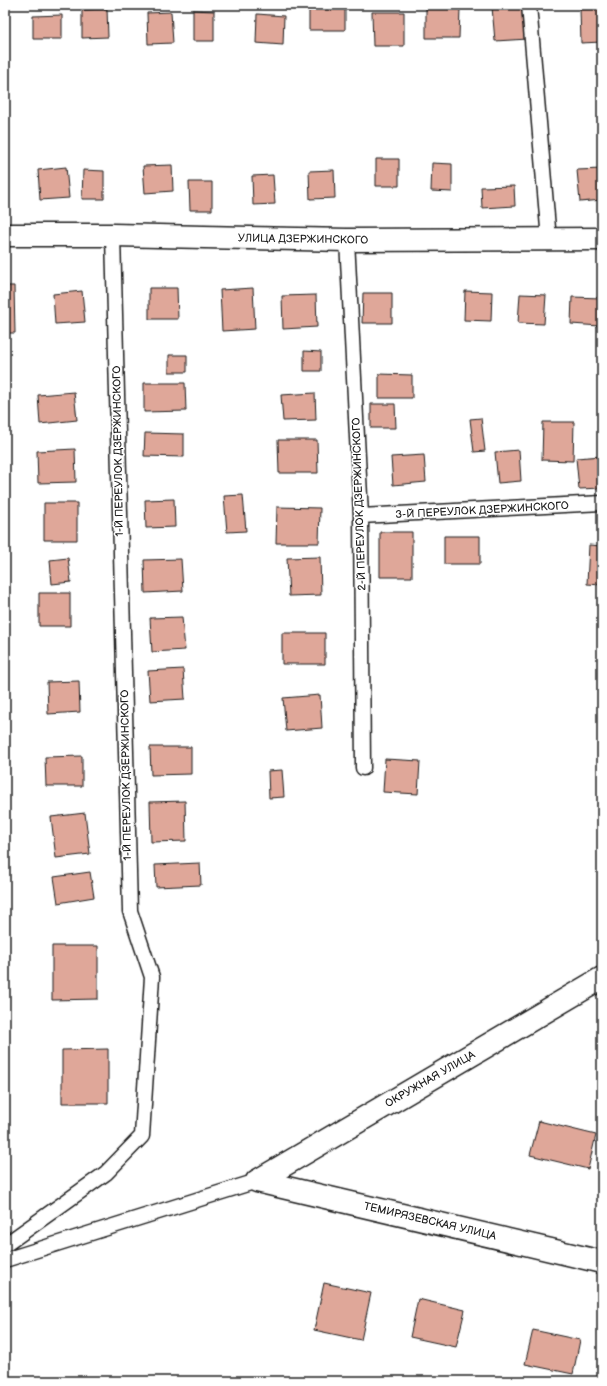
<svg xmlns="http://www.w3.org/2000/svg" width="607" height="1386" font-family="'Balsamiq Sans',sans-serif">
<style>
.building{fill:#dfa799;stroke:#1c1c1c}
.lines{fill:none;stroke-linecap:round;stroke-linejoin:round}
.service-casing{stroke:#1c1c1c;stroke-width:17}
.minor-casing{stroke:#1c1c1c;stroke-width:25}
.service{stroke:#fff;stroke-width:14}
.minor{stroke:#fff;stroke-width:22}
.labels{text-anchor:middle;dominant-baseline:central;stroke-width:3;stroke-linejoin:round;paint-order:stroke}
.street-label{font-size:11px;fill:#1c1c1c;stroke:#fff}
</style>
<rect width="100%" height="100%" fill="#fff"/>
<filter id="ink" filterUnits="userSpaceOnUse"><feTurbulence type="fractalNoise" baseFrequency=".025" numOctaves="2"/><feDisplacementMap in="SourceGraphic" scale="8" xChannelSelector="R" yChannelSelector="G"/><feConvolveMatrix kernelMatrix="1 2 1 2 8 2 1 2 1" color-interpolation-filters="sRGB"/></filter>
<g filter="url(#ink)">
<path class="building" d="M525 5 528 39 495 41 492 7Z
M426 8H460L459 38H426Z
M602 8V42L581 43 580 9Z
M107 9 108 37 82 38V10Z
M309 9H345V30H309Z
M193 10 214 11V41H193Z
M171 12 173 43 148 44 147 13Z
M372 12H404V46H373Z
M257 14 284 16 283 45 256 43Z
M62 15V39H33V16Z
M376 159H399V186H376Z
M432 163 452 164V192L431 191Z
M172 165 173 191 145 193 143 166Z
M66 167 69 198 40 200 38 170Z
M602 169V200L580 202 577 170Z
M83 170 104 171V199H82Z
M334 170 335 198 310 199 309 171Z
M273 175 275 204 253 205 252 176Z
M189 182H212V210H190Z
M514 186 515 206 482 208 481 187Z
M5 286H14L15 333H5Z
M149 288H177L178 319H149Z
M253 288 255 329 222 331 220 290Z
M82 291 85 322 55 324 53 294Z
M465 291 492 292 491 321 464 320Z
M363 293H392V323H362Z
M520 294 546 295 544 324 518 323Z
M316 295 317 327 283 329 282 296Z
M572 297 601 298 600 326 571 324Z
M304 351 321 352V371H304Z
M169 355H187V372H169Z
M379 374 412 375V398H379Z
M144 383H185L186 411 144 412Z
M74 392 77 420 40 424 38 395Z
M315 393 316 420 283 421 281 395Z
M371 404H395L396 428H371Z
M481 418 485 451 474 452 470 419Z
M543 422H574L573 461 542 460Z
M145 433 184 434V457L144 456Z
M278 440H317L318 473H279Z
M75 449 76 482 38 483 37 451Z
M519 450 521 481 498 483 495 452Z
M424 455 426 482 393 485 391 457Z
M602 456V488L579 489 576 458Z
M243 495 246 531 227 532 224 496Z
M174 499 175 527 146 528 145 500Z
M44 503H77V540H44Z
M277 507 320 508 319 543H276Z
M380 532H412V577H380Z
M444 536H480V564H444Z
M589 545 602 546V585L587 584Z
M320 557 321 595 289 596 287 558Z
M68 558 71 582 52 584 50 560Z
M181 559 183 591 145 593 144 560Z
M39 593H70V626H39Z
M182 617 185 650 152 652 150 618Z
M282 633H325V664H282Z
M183 669 185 699 150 701 148 671Z
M79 681 80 712 48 714 47 682Z
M320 695 322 728 286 731 283 698Z
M150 747H191V774L151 775Z
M82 756V786H46L45 757Z
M385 759 420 761 418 794 383 792Z
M282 770 284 797 269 798 268 771Z
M185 801 186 841 151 842 150 802Z
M85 813 90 854 56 858 51 817Z
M200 863 201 885 156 887 155 865Z
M90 872 94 897 58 903 54 877Z
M52 946H98V999L52 1000Z
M108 1049V1103H62V1050Z
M539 1121 596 1135 588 1169 530 1155Z
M324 1283 371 1293 361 1340 314 1330Z
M418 1299 465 1310 456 1347 410 1337Z
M533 1330 580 1340 573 1374 525 1364Z"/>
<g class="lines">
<g class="service-casing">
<path id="service" d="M529 5 549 240
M347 240 361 516 363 768
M361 516 602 503
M5 1245 106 1173 142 1136 152 977 130 911 113 235
M5 1260 257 1181"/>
</g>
<g class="minor-casing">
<path id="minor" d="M5 235H113L347 240 602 239
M257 1181 602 978
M257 1181 602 1262"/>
</g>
<use href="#service" class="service"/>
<use href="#minor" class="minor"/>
</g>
</g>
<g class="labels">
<g class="street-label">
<text transform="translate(303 239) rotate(1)">УЛИЦА ДЗЕРЖИНСКОГО</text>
<text transform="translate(118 451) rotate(-91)">1-Й ПЕРЕУЛОК ДЗЕРЖИНСКОГО</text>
<text transform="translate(359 504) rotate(-92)">2-Й ПЕРЕУЛОК ДЗЕРЖИНСКОГО</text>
<text transform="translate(482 510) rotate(-3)">3-Й ПЕРЕУЛОК ДЗЕРЖИНСКОГО</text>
<text transform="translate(126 775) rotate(-91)">1-Й ПЕРЕУЛОК ДЗЕРЖИНСКОГО</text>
<text transform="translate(430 1079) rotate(-30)">ОКРУЖНАЯ УЛИЦА</text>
<text transform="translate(430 1221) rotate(13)">ТЕМИРЯЗЕВСКАЯ УЛИЦА</text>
</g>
</g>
<rect width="607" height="1386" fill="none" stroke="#fff" stroke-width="20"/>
<rect x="10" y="10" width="587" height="1366" fill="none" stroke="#1c1c1c" stroke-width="1.5" filter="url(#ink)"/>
</svg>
